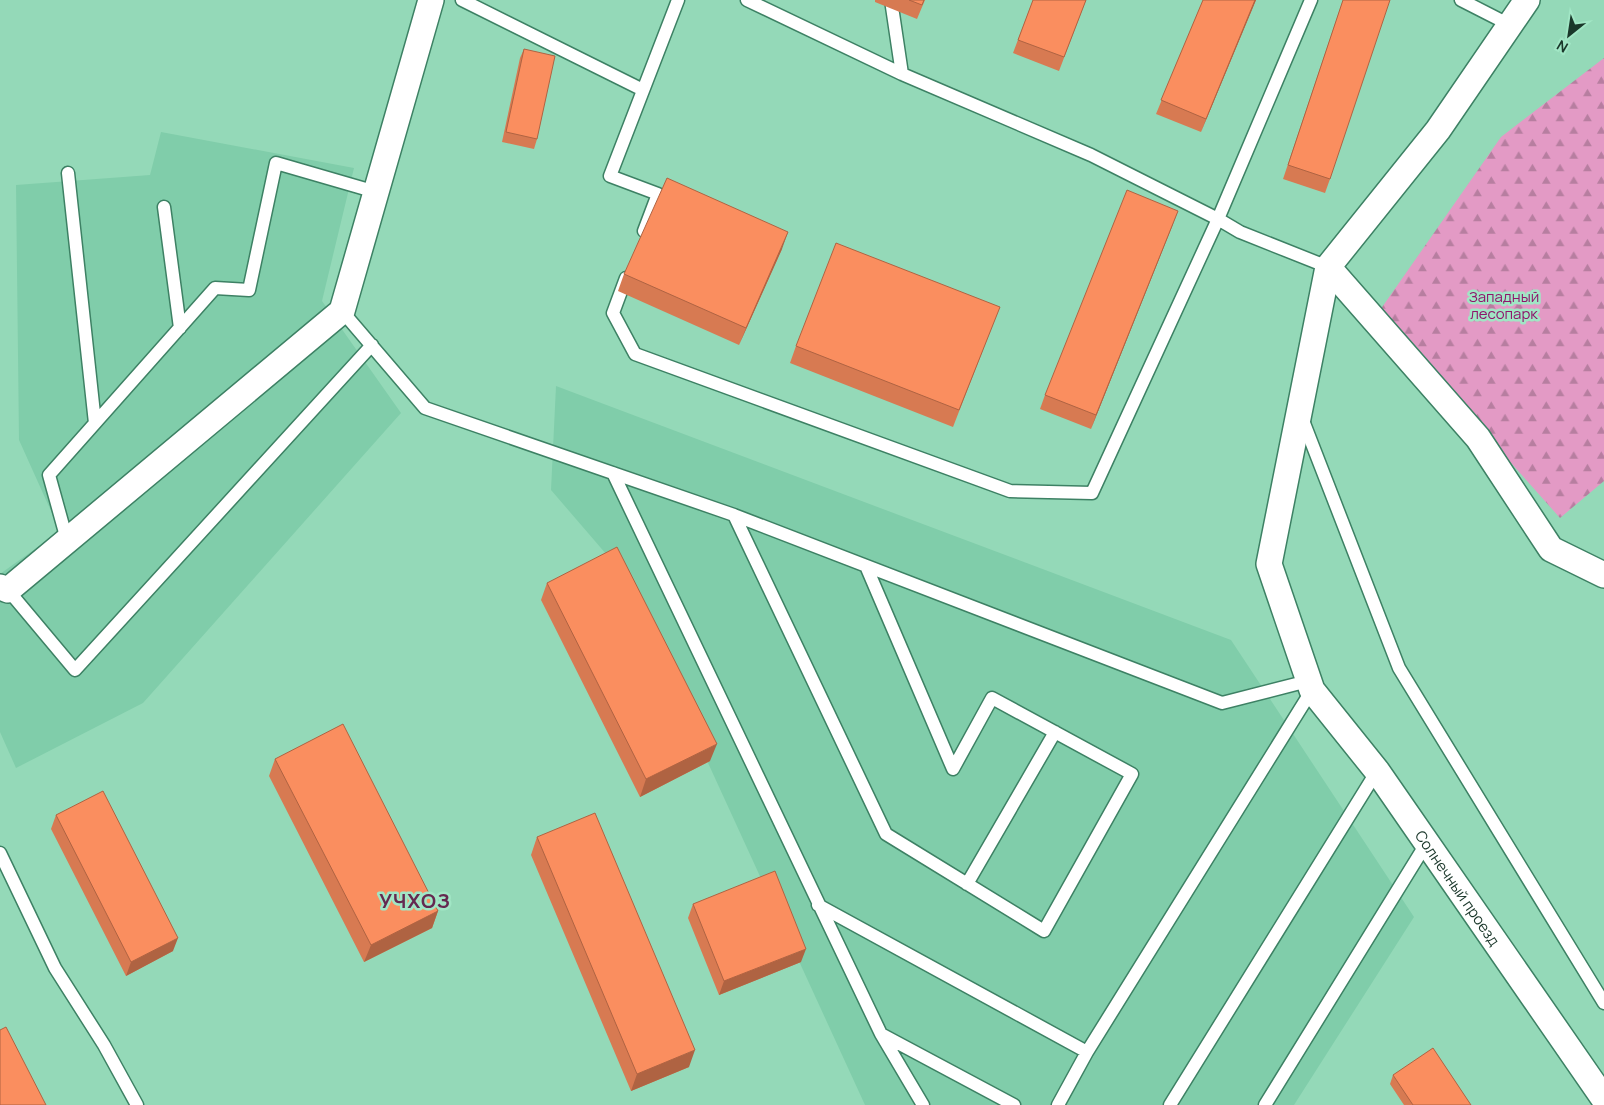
<svg xmlns="http://www.w3.org/2000/svg" width="1604" height="1105" font-family="Manrope,sans-serif">
<style>
.built{fill:#80cdaa}
.forest{fill:url(#forest-firs)}
.lines{fill:none;stroke-linecap:round;stroke-linejoin:round}
.lane-casing{stroke:#3d8164;stroke-width:15}
.street-casing{stroke:#3d8164;stroke-width:28}
.lane{stroke:#fff;stroke-width:12}
.street{stroke:#fff;stroke-width:25}
.wall{fill:#d77a52}
.shaded-wall{fill:#af6342}
.building{fill:#fa8e5f;stroke:#af6342}
.labels{text-anchor:middle;dominant-baseline:central;stroke-width:5;stroke-linejoin:round;paint-order:stroke}
.park-label{font-size:15px;fill:#8f156b;stroke:#a1e6c5}
.street-label{font-size:15px;fill:#1a372a;stroke:#a1e6c5}
.district-label{font-size:20px;font-weight:bold;letter-spacing:1px;fill:#652950;stroke:#a1e6c5}
</style>
<defs>
<pattern id="forest-firs" width="22" height="20" patternUnits="userSpaceOnUse" patternTransform="scale(1.25)"><rect width="22" height="20" fill="#e39ac5"/><path d="M5 1l3.5 6h-7zM16 11l3.5 6h-7z" fill="#b77ea0"/></pattern>
</defs>
<rect width="100%" height="100%" fill="#94d9b8"/>
<path class="built" d="M161 132 354 168 322 301 401 413 143 703 16 768 0 732V574L60 531 19 440 16 185 150 175Z
M556 386 1231 640 1414 917 1294 1105H865L619 569 551 490Z"/>
<path class="forest" d="M1604 58V481L1560 518 1378 313 1501 137Z"/>
<g class="lines">
<g class="lane-casing">
<path id="lane" d="M462 0 643 90
M747 0 902 74 1091 155 1218 219 1240 232 1328 267
M891 0 902 74
M1461 0 1510 25
M68 173 95 423
M164 207 180 328
M644 231 658 194 610 176 678 0
M626 278 613 313 635 354 1010 491 1092 493 1218 219 1311 0
M342 311 425 408 734 515 1222 703 1308 681
M1302 418 1399 668 1604 1003
M613 473 881 1034 1014 1105
M734 515 886 834 1044 931 1132 774 992 698 953 769 866 566
M67 540 49 475 215 288 249 290 276 163 376 192
M8 590 75 670 372 345
M0 853 55 968 104 1045 137 1105
M967 884 1055 732
M818 905 1087 1052
M881 1034 923 1105
M1058 1105 1087 1052 1312 690
M1170 1105 1377 771
M1265 1105 1426 844"/>
</g>
<g class="street-casing">
<g id="street">
<path id="s1" d="M1527 0 1438 130 1328 267 1269 564 1312 690 1377 771 1604 1099"/>
<path d="M1328 267 1478 438 1551 549 1604 575"/>
<path d="M0 587 8 590 342 311 431 0"/>
</g>
</g>
<use href="#lane" class="lane"/>
<use href="#street" class="street"/>
</g>
<path class="wall" d="M875 0H925L917 19 875 2Z
M1033 0H1086L1059 71 1013 53Z
M1203 0H1256L1201 132 1156 114Z
M1343 0 1330 179 1325 193 1283 179Z
M524 49 537 139 534 149 502 142 520 58Z
M1173 224 1091 429 1040 409 1045 395Z
M782 249 739 345 618 291 624 274Z
M993 324 953 427 790 363 796 346Z
M547 583 710 761 640 797 541 600Z
M275 759 438 911 432 928 364 962 269 776Z
M56 815 173 951 126 976 51 829Z
M537 837 689 1067 631 1091 531 855Z
M693 904 801 962 719 995 688 918Z
M1393 1075 1471 1105H1404L1390 1084Z"/>
<path class="shaded-wall" d="M1255 0H1256L1201 132 1206 119Z
M1178 211 1173 224 1091 429 1096 415Z
M788 232 782 249 739 345 746 328Z
M717 744 710 761 640 797 646 779Z
M438 911 432 928 364 962 371 945Z
M178 938 173 951 126 976 131 962Z
M806 949 801 962 719 995 724 981Z
M695 1050 689 1067 631 1091 637 1074Z"/>
<path class="building" d="M909 0H924L922 5Z
M1033 0H1086L1064 57 1018 40Z
M1203 0H1255L1206 119 1161 100Z
M1343 0H1390L1330 179 1288 165Z
M524 49 555 56 537 139 506 132Z
M667 178 788 232 746 328 624 274Z
M1127 190 1178 211 1096 415 1045 395Z
M836 243 1000 307 959 410 796 346Z
M617 547 717 744 646 779 547 583Z
M343 724 438 911 371 945 275 759Z
M103 791 178 938 131 962 56 815Z
M595 813 695 1050 637 1074 537 837Z
M775 871 806 949 724 981 693 904Z
M6 1027 46 1105H0V1030Z
M1433 1048 1471 1105H1413L1393 1075Z"/>
<g class="labels">
<g class="park-label">
<text x="1504" y="296">Западный<tspan x="1504" dy="17">лесопарк</tspan></text>
</g>
<g class="street-label">
<text stroke="none"><textPath href="#s1" startOffset="1015">Солнечный проезд</textPath></text>
</g>
<g class="district-label">
<text x="415" y="900">УЧХОЗ</text>
</g>
</g>
<g transform="translate(1569 35) rotate(210)" stroke="#a1e6c5" stroke-width="4" paint-order="stroke">
<path d="M0-4L9 19L0 12L-9 19Z" fill="#1a372a"/>
<text y="-8" font-size="14" font-weight="bold" text-anchor="middle" fill="#1a372a">N</text>
</g>
</svg>
